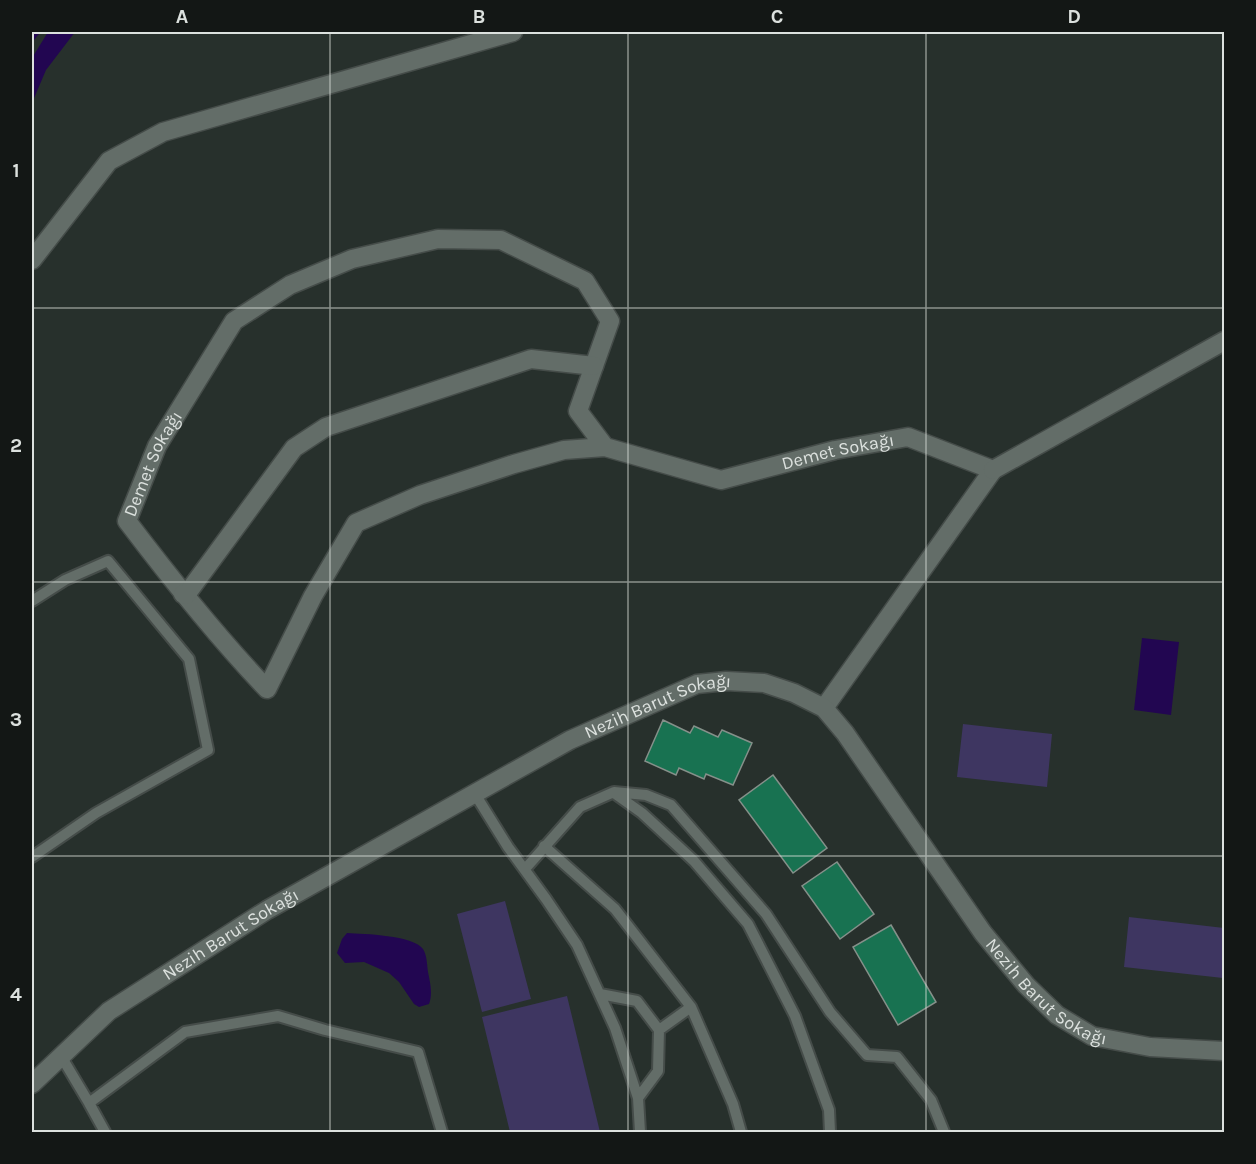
<svg xmlns="http://www.w3.org/2000/svg" width="1256" height="1164" font-family="Karla,sans-serif">
<style>
.green{fill:#3e3661}
.water{fill:#220651}
.lines{fill:none;stroke-linecap:round;stroke-linejoin:round}
.stream{stroke:#220651;stroke-width:7}
.building{fill:#187251;stroke:#85908a;stroke-width:1.5}
.lane-casing{stroke:#454c49;stroke-width:14}
.street-casing{stroke:#454c49;stroke-width:21}
.lane{stroke:#636d68;stroke-width:10}
.street{stroke:#636d68;stroke-width:18}
.grid{fill:none;stroke:#dce1de;stroke-width:1.5;stroke-opacity:0.55}
.labels{text-anchor:middle;dominant-baseline:central;stroke-width:5;stroke-linejoin:round;paint-order:stroke}
.street-label{font-size:18px;fill:#dce1de;stroke:#131715}
.neatline{fill:none;stroke:#dce1de;stroke-width:2}
.grid-label{font-size:20px;text-anchor:middle;font-weight:bold;fill:#dce1de}
</style>
<rect width="100%" height="100%" fill="#27302c"/>
<path class="green" d="M963 724 1052 734 1047 787 957 777Z
M505 901 531 999 482 1012 457 914Z
M1129 917 1224 928 1223 978 1124 967Z
M567 996 600 1132H510L482 1017Z"/>
<path class="water" d="M48 32H75L46 70 32 103V58Z
M1142 638 1179 642 1171 715 1134 710Z
M347 933C364 934 413 935 423 949 427 955 427 965 428 972 430 982 433 994 429 1004L419 1007 414 1004 399 982 389 973 364 962 345 963 337 953 342 939Z"/>
<g class="lines">
<path class="stream" d="M32 37 36 32"/>
</g>
<path class="building" d="M663 720 690 733 694 726 718 737 722 730 752 743 733 785 706 774 704 779 679 768 676 775 645 761Z
M773 775 827 848 793 873 739 800Z
M837 862 874 914 840 939 802 886Z
M891 925 936 1002 898 1025 853 947Z"/>
<g class="lines">
<g class="lane-casing">
<path id="lane" d="M32 601 65 580 108 561 189 659 208 750 96 813 32 857
M614 793 642 813 694 861 748 924 795 1016 829 1110 830 1132
M475 794 508 847 546 899 577 945 615 1028 638 1098 640 1132
M544 846 615 909 691 1007 733 1104 741 1132
M525 869 580 807 614 792 646 795 671 805 766 914 830 1012 867 1055 897 1057 931 1100 944 1132
M600 994 637 1001 659 1030 658 1071 638 1098
M659 1030 691 1007
M61 1056 89 1103
M105 1132 89 1103 185 1032 278 1016 325 1030 418 1052 442 1132"/>
</g>
<g class="street-casing">
<g id="street">
<path d="M32 260 109 161 163 132 513 32"/>
<path id="s1" d="M605 447 564 450 514 464 420 495 356 523 313 596 267 689C216 636 171 579 127 521L157 446 234 321 290 285 352 259 438 239 501 240 585 281 610 321 578 411 605 447 721 480 835 450 908 437 993 470 824 708"/>
<path d="M993 470 1224 341"/>
<path d="M183 594 186 595 294 448 326 427 531 359 594 366"/>
<path id="s2" d="M32 1084 109 1011 267 910 570 740 697 684 726 681 764 683 794 693 824 708 845 733 983 933 1026 985 1057 1015 1092 1036 1150 1047 1224 1051"/>
</g>
</g>
<use href="#lane" class="lane"/>
<use href="#street" class="street"/>
</g>
<path class="grid" d="M330 32V1132M628 32V1132M926 32V1132M32 308H1224M32 582H1224M32 856H1224"/>
<g class="labels">
<g class="street-label">
<text stroke="none"><textPath href="#s1" startOffset="1704">Demet Sokağı</textPath></text>
<text stroke="none"><textPath href="#s1" startOffset="732">Demet Sokağı</textPath></text>
<text stroke="none"><textPath href="#s2" startOffset="736">Nezih Barut Sokağı</textPath></text>
<text stroke="none"><textPath href="#s2" startOffset="250">Nezih Barut Sokağı</textPath></text>
<text stroke="none"><textPath href="#s2" startOffset="1276">Nezih Barut Sokağı</textPath></text>
</g>
</g>
<rect width="1256" height="1164" fill="none" stroke="#131715" stroke-width="66"/>
<rect x="33" y="33" width="1190" height="1098" class="neatline"/>
<g class="grid-label">
<text x="182" y="23">A</text>
<text x="479" y="23">B</text>
<text x="777" y="23">C</text>
<text x="1074" y="23">D</text>
<text x="16" y="177">1</text>
<text x="16" y="452">2</text>
<text x="16" y="726">3</text>
<text x="16" y="1001">4</text>
</g>
</svg>
